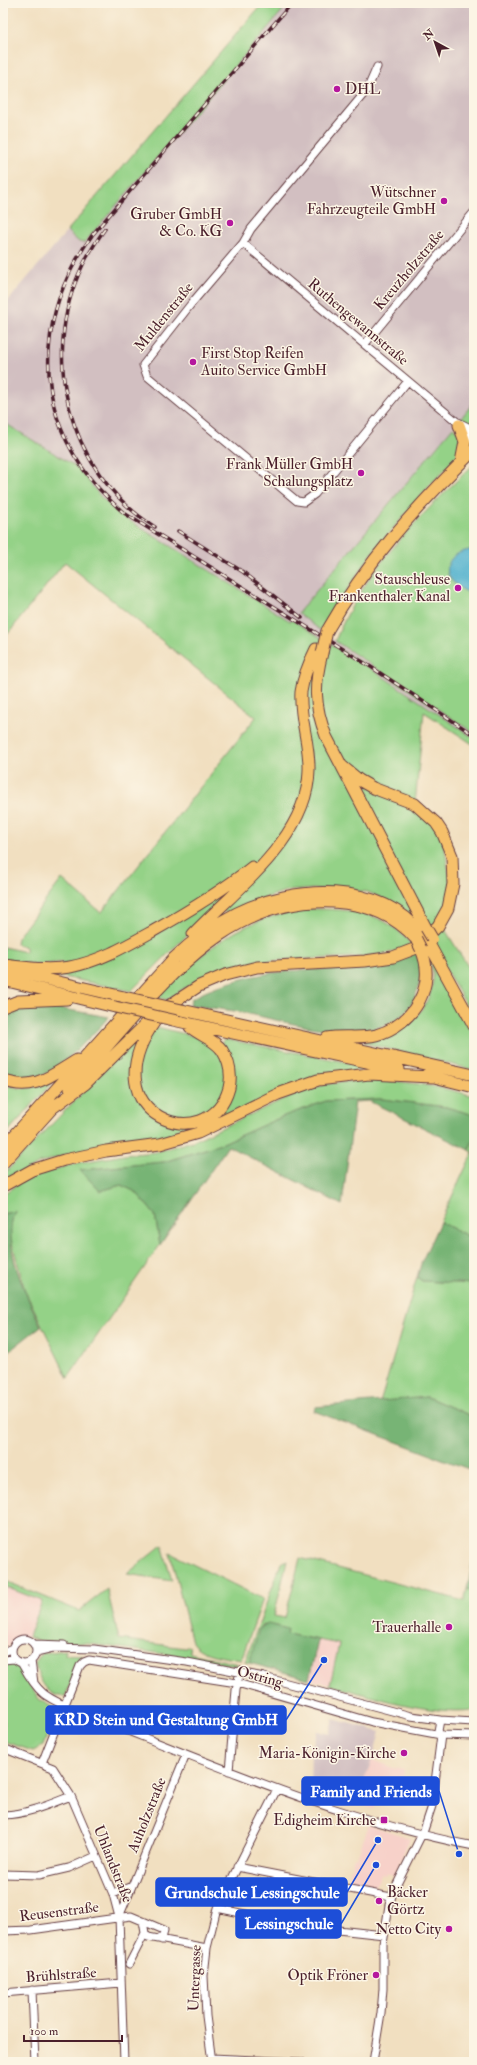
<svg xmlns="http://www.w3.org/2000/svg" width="477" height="2065" font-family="'IM FELL Double Pica',serif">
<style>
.built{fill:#f7d1c9}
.industrial{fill:#d2bfc1}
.green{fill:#94d287;stroke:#6f7859}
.forest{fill:#77b474;stroke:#606a50}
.water{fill:#4fb1ce;stroke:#4c687c}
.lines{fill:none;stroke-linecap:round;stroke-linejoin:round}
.minor-casing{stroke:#633c41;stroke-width:9}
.highway-casing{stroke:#633c41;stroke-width:13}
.minor{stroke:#fff;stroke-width:7}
.highway{stroke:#f6c06b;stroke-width:11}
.rail-casing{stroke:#4a1f2b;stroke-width:3.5}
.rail{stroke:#fcf5e5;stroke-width:2;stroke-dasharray:6;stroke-linecap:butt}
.highway-bridge-casing{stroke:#633c41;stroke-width:13;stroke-linecap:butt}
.highway-bridge{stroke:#f6c06b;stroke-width:11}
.poi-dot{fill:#b5179e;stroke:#fcf5e5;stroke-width:1.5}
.labels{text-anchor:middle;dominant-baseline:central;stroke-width:3;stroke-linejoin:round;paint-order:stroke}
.poi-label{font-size:15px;fill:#4a1f2b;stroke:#fcf5e5;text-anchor:end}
.street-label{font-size:15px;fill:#4a1f2b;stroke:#fcf5e5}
.leader{fill:none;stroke:#1d4ed8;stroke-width:1.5}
.callout-dot{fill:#1d4ed8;stroke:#fcf5e5;stroke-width:1.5}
.callout{fill:#1d4ed8;stroke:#1d4ed8;stroke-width:1.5}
.callout-label{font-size:16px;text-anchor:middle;font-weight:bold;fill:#fff}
</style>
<rect width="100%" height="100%" fill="#fcf5e5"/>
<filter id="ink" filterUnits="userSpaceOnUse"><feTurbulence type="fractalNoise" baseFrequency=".025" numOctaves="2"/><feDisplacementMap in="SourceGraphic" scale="8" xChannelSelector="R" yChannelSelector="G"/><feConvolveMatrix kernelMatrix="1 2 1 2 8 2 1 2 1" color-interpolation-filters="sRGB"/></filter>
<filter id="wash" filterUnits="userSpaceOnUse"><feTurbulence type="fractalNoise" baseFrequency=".012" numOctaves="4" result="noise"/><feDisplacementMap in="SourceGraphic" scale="16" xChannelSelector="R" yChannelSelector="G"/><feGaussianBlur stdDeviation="0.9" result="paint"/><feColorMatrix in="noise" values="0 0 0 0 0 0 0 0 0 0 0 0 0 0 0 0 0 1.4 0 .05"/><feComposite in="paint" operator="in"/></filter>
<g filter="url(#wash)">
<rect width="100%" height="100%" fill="#f1dfc0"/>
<path class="built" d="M3 1586 43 1601 29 1637H20L9 1646 3 1648Z
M318 1640 339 1644 330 1685 309 1679Z
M372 1760 393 1768 404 1770 401 1796 382 1789 374 1809 355 1802Z
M369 1825 410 1838 394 1876 387 1872 385 1875 382 1874 372 1891 347 1886 354 1856 357 1857Z"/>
<path class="industrial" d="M289 3H474V402L298 613 346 649 474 733V738L370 668 292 620 291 622 122 516 101 497 78 468 3 422V307L67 231 79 242 84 243Z
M333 1719 380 1732 372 1760 358 1795 332 1787 329 1795 325 1794 324 1796 310 1791 311 1751 317 1731 329 1734Z"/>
<path class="green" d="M263 3H289L84 243 79 242 67 231Z
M474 402V427L461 418Z
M3 422 78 468 101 497 122 516 290 621 292 620 370 668 474 738V745L424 712 415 804 442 832 452 892 444 928 474 976V1018L417 920 400 906 368 892 329 888 286 891 255 901 226 913 217 905 131 991 59 976 63 962C43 965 22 964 3 959V947L26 952V947L16 944 17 938 62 879 101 913 256 717 65 562 3 640Z
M453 427 460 433 459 455 431 484 373 552 320 630 298 613Z
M474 464V549C459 553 447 558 448 575 456 584 461 593 474 590V733L335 641C364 570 420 516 474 464Z
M310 909C348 909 387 911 411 945 386 957 357 957 330 958 266 960 220 960 167 1000L157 997C205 949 240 917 310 909Z
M430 957 453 1003 474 1035V1070L365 1043V1041C376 1037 389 1034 400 1029 419 1019 435 994 433 973 432 968 430 963 429 958Z
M157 1027 197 1037 217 1050 224 1039 367 1066 366 1070 342 1072 194 1131 164 1140 71 1153 40 1163 3 1182V1175L136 1037Z
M365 1080C403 1080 437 1086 474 1096V1115L446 1107 382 1099 326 1101 284 1116 221 1144 164 1162 81 1170 100 1191 121 1185 136 1192 155 1215 160 1245 68 1378 25 1291 10 1235 11 1221 15 1211 3 1214V1194L21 1182 50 1171 77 1163 124 1155 156 1152 193 1141 297 1093 327 1084Z
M48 1082 51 1084 3 1137V1084C22 1090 30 1090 48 1082Z
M474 1137V1239L440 1222 473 1152 469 1150Z
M417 1277 422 1281 474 1284V1417L427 1397 380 1403Z
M162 1545 172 1581 127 1574Z
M170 1553 263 1599 241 1660C226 1657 201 1656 192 1642Z
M300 1558 464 1601 467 1589 474 1591V1710C426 1715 376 1697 330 1685L339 1644 287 1634 288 1629 264 1625 261 1627 249 1663 245 1662 281 1563 284 1561H287L274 1616 285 1618Z
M3 1580 79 1611 107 1589 119 1639 185 1648 189 1646 190 1653 238 1664 235 1666C183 1656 132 1649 80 1643 65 1641 41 1644 29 1637L42 1601 3 1586Z
M66 1650 65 1655 83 1656V1659L65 1696C48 1699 38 1678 35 1663L42 1653Z
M11 1661 24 1670 23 1675 39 1699 56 1710 43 1746 33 1751 3 1741V1662Z"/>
<path class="forest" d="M416 952C423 971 422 980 414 999 389 1055 289 1022 245 1013 227 1009 208 1008 190 1005L191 999C226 980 264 972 303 970 340 968 382 971 416 952Z
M26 1005H40L109 1017C92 1035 42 1093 13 1079 9 1078 6 1074 3 1072V1014L12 1008Z
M382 1099 446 1107 474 1115V1137L469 1150 369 1101 355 1102 342 1205 228 1146 160 1245 155 1215 136 1192 121 1185 100 1191 80 1170 164 1162 221 1144 284 1116 326 1101Z
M15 1211C1 1245 26 1295 41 1326L3 1356V1214Z
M440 1222 474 1239V1284L422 1281 417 1277 422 1261Z
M427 1397 474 1417V1471L314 1411 315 1407Z
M474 1554V1591L467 1589Z
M268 1624 288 1629 287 1634 318 1640 309 1679 249 1663 259 1629Z"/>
<path class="water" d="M474 549V590L468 592C450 585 437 565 459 553 463 551 469 550 474 549Z"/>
</g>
<g filter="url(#ink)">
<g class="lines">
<g class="minor-casing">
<path id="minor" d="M377 67 367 90 251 229 243 243 191 304 143 365 147 376 297 501 304 502 315 494 408 381
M243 243 456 421 474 440
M365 344 474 212
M458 422 474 430
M12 1651a12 12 0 1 1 24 0a12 12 0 1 1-24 0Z
M34 1644 64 1645
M3 1652 12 1648
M36 1652 53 1648 94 1649 187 1662 264 1677 411 1716 440 1720 474 1722
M3 1660 14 1659
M31 1661 34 1683
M22 1664C38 1693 44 1697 75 1710 206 1761 336 1819 474 1846
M3 1748 53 1768 71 1796 113 1894 119 1917 124 2062
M42 1763 80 1666 84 1662 89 1660 237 1683 372 1722 441 1735 474 1736
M229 1771 236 1690 240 1671
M3 1815C28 1814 48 1805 71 1796
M237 1867 391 1897
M3 1874 39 1875 69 1868 96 1856
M113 1894 132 1886 186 1754
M217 1908 301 1926 384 1935
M119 1917 132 1886
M143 1921 145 1933 148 1937 207 1948
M3 1931 31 1930 131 1916 164 1930 162 1940
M129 1964 145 1933
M32 1990 35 2062
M3 1993 121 1983
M212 2058 302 2062
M212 2062 206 2016 204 1976 207 1948 217 1908 277 1789
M373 2062 381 2013 383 1989V1944L389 1905 394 1890 424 1830 432 1806 441 1735 438 1731 440 1720"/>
</g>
<g class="highway-casing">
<path id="highway" d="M459 425 465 442 461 462
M327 631C366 562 418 505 474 450
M322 653C314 685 314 705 326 736L426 928
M193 934C236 889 308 838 309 770 310 744 299 718 301 692 303 677 309 663 316 649
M428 942 474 1026
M3 965C25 967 47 971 70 967 101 961 128 945 155 930 189 911 222 891 252 867
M11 971 124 997
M3 980 115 1007
M3 1007 18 1001 67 999
M182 1010 474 1075
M173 1020 399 1069
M155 1021C88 1116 210 1159 229 1088 232 1075 229 1061 222 1050 213 1038 200 1036 190 1027
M327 1038C343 1035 360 1039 376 1035 414 1024 437 986 421 949
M426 1075 474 1087
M3 1080C33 1093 53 1074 77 1060
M70 1089C91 1065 111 1042 132 1018 187 956 244 898 333 902 366 904 394 914 416 939
M51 1109 85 1084 156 1014 199 986 225 975 257 967 365 961 393 957 414 949 438 926 448 908 453 884 452 856 442 832 436 823 415 804 373 788 359 780 342 766
M3 1148 173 959C192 941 213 925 237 913 294 885 379 880 422 934
M3 1163 56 1104
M3 1186 32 1170 64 1160 106 1151 160 1144 198 1133 278 1094 318 1080 369 1074 432 1077"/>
</g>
<use href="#minor" class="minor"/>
<use href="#highway" class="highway"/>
<g class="rail-casing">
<path id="rail" d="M292 3 93 234C42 304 31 392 81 466 93 484 108 499 124 513L371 667 474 735
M105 229C98 238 93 247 87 257 37 348 65 471 155 527
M178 531 243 572 302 618"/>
</g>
<use href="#rail" class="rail"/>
<g class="highway-bridge-casing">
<path id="highway-bridge" d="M322 653 327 631
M426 928 432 938
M416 939 421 949
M124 997 182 1010
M115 1007 173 1020"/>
</g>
<use href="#highway-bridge" class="highway-bridge"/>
</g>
</g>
<g class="poi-dot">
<circle cx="337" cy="89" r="4"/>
<circle cx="444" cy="201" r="4"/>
<circle cx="230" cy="223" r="4"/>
<circle cx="193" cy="362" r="4"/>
<circle cx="361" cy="473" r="4"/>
<circle cx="458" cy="588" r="4"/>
<circle cx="449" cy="1627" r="4"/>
<circle cx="404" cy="1753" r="4"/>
<rect x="380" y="1816" width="8" height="8" rx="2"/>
<circle cx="379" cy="1901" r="4"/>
<circle cx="449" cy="1929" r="4"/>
<circle cx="376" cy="1975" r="4"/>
</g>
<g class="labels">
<g class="poi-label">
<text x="345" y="89" text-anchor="start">DHL</text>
<text x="436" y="192">Wütschner<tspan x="436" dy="17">Fahrzeugteile GmbH</tspan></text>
<text x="222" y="214">Gruber GmbH<tspan x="222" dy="17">&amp; Co. KG</tspan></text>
<text x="201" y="353" text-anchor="start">First Stop Reifen<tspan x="201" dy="17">Auito Service GmbH</tspan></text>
<text x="353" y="464">Frank Müller GmbH<tspan x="353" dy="17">Schalungsplatz</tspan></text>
<text x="450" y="579">Stauschleuse<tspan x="450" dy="17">Frankenthaler Kanal</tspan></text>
<text x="441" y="1627">Trauerhalle</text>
<text x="396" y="1753">Maria-Königin-Kirche</text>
<text x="376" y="1820">Edigheim Kirche</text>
<text x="387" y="1892" text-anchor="start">Bäcker<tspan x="387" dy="17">Görtz</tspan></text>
<text x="441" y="1929">Netto City</text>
<text x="368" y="1975">Optik Fröner</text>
</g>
<g class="street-label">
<text transform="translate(409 270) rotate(-50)">Kreuzholzstraße</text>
<text transform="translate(164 317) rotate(-51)">Muldenstraße</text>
<text transform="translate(358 322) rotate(40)">Ruthengewannstraße</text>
<text transform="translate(260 1677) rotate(15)">Ostring</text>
<text transform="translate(147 1815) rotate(-68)">Auholzstraße</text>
<text transform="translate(113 1864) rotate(68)">Uhlandstraße</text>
<text transform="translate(59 1912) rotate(-7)">Reusenstraße</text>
<text transform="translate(61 1975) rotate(-4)">Brühlstraße</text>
<text transform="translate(195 1978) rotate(-88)">Untergasse</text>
</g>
</g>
<path class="leader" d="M324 1660L286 1720M459 1854L439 1791M378 1840L347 1892M376 1865L341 1924"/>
<g class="callout-dot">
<circle cx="324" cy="1660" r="4"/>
<circle cx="459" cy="1854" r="4"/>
<circle cx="378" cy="1840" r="4"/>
<circle cx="376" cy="1865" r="4"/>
</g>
<g class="callout">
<rect x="46" y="1706" width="240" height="28" rx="4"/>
<rect x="302" y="1777" width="137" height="28" rx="4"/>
<rect x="156" y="1878" width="191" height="28" rx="4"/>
<rect x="236" y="1910" width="105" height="28" rx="4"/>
</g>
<g class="callout-label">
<text x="166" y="1725">KRD Stein und Gestaltung GmbH</text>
<text x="371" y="1797">Family and Friends</text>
<text x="252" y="1898">Grundschule Lessingschule</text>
<text x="289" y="1929">Lessingschule</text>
</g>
<rect width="477" height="2065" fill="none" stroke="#fcf5e5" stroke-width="16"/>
<g transform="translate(435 42) rotate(320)" stroke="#fcf5e5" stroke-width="3" paint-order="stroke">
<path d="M0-3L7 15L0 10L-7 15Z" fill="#4a1f2b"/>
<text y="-6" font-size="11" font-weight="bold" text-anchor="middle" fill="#4a1f2b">N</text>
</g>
<path d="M24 2035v6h98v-6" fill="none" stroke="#4a1f2b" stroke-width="2"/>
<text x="30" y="2035" font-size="12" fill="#4a1f2b" stroke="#fcf5e5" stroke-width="3" paint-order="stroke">100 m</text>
</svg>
